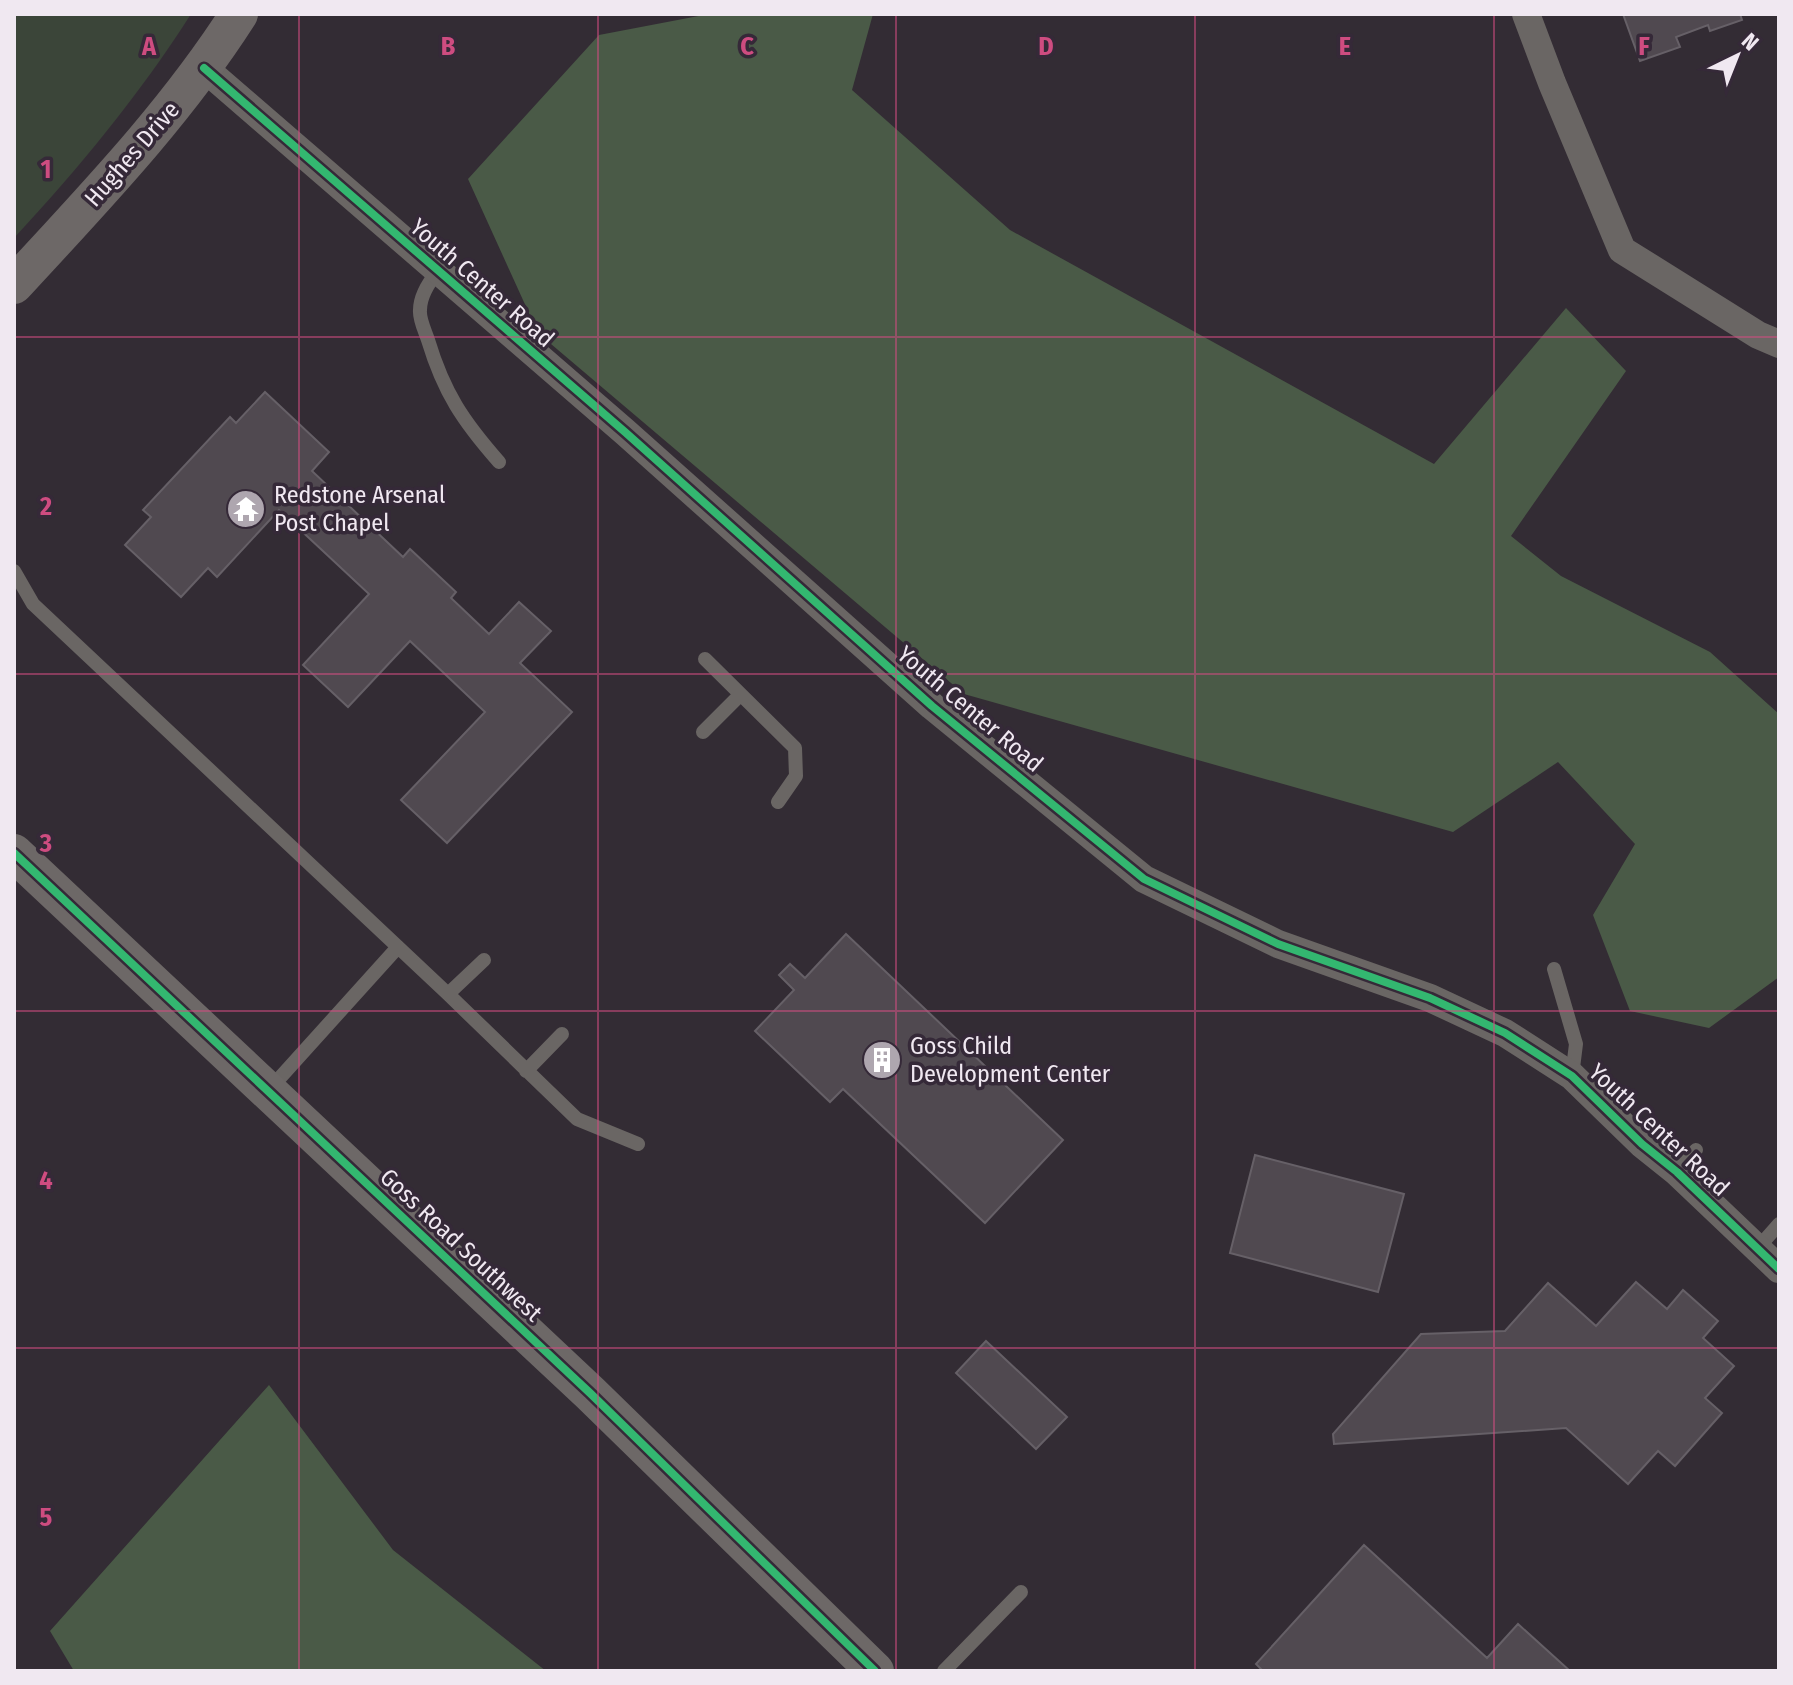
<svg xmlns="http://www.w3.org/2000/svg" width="1793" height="1685" font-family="'Fira Sans Condensed',sans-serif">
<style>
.green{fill:#3b4539}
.forest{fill:#4a5a47}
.building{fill:#504950;stroke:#666067;stroke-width:2}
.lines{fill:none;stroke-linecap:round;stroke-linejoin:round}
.lane{stroke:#6a6664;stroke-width:14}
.street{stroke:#6a6664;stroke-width:28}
.secondary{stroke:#6d6867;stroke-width:38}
.cycleway-casing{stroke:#352938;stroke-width:13}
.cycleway{stroke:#33b770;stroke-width:8}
.grid{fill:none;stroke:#ce4c80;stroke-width:2;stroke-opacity:0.55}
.labels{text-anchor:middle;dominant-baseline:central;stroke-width:7;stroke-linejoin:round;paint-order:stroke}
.street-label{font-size:24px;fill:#f0e8f1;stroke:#352938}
.poi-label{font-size:24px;fill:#f0e8f1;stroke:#352938;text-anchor:start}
.grid-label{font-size:26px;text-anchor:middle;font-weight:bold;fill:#ce4c80;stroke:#352938;stroke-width:7;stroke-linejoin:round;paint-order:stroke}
</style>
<rect width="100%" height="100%" fill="#332c34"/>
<path class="green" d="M14 14H191C140 94 79 168 14 238Z"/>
<path class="forest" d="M709 14H873L852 90 1010 230 1434 464 1566 308 1626 371 1511 536 1561 576 1710 652 1779 714V977L1709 1028 1630 1011 1593 915 1635 844 1558 762 1453 832 964 694 538 333 468 179 599 35Z
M269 1385 393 1550 546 1671H74L50 1631Z"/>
<path class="building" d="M1623 14H1740L1742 20 1710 31 1708 25 1676 37 1680 47 1640 61Z
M265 392 329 452 312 471 403 557 410 549 456 592 451 598 489 634 519 602 551 631 520 663 572 712 447 843 401 800 485 712 410 641 348 707 303 665 369 594 279 510 217 577 208 568 181 597 125 545 151 517 143 510 230 417 236 423Z
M846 934 1063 1140 985 1223 843 1089 830 1102 755 1031 794 990 779 975 790 964 805 978Z
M1255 1155 1404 1194 1378 1292 1230 1253Z
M1636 1282 1667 1309 1683 1290 1718 1321 1703 1338 1734 1366 1705 1398 1722 1413 1675 1466 1658 1451 1628 1484 1566 1428 1334 1444 1333 1434 1421 1334 1505 1331 1548 1283 1596 1326Z
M986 1341 1067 1417 1036 1449 956 1373Z
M1364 1545 1487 1658 1518 1624 1570 1671H1263L1256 1664Z"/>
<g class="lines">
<path class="lane" d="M438 271C429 282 420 295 420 310 419 319 425 331 428 340 444 393 463 421 499 462
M14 571 33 604 448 994 577 1119 638 1144
M705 659 795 748 796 776 778 802
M703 732 740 695
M1554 969 1576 1044 1572 1076
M448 994 484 960
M526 1071 562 1034
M268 1091 398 947
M1677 1172 1696 1150
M1757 1249 1779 1224
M944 1671 1021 1592"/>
<path class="street" d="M1526 14 1552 83 1622 250 1758 335 1779 344
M204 68 625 432 932 706 1144 879 1278 944 1430 998 1505 1033 1572 1076 1642 1144 1677 1172 1779 1269"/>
<path class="secondary" d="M14 285C94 198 175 114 239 14
M14 853 590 1393 875 1671"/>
<g class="cycleway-casing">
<path id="cycleway" d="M204 68 625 432 932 706 1144 879 1278 944 1430 998 1505 1033 1572 1076 1642 1144 1677 1172 1779 1269
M14 853 590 1393 875 1671"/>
</g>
<use href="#cycleway" class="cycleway"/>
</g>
<path class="grid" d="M299 14V1671M598 14V1671M896 14V1671M1195 14V1671M1494 14V1671M14 337H1779M14 674H1779M14 1011H1779M14 1348H1779"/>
<defs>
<g id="temple-disc" transform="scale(2)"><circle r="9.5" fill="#aea6af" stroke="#352938"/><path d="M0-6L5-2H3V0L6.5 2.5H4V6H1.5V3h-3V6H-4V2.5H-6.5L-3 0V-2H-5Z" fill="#fff"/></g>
<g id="building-disc" transform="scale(2)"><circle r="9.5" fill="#aea6af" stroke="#352938"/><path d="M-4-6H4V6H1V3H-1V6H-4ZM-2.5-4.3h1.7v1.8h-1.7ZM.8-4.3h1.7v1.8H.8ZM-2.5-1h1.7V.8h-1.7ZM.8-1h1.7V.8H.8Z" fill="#fff"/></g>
</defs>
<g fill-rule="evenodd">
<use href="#temple-disc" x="246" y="509"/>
<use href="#building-disc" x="882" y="1060"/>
</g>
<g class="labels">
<g class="street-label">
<text transform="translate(132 154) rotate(-49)">Hughes Drive</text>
<text transform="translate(482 283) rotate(41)">Youth Center Road</text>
<text transform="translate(970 709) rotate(40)">Youth Center Road</text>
<text transform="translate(1659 1130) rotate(43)">Youth Center Road</text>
<text transform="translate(461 1245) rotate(43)">Goss Road Southwest</text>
</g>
<g class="poi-label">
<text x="274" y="495">Redstone Arsenal<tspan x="274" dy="28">Post Chapel</tspan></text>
<text x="910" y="1046">Goss Child<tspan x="910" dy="28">Development Center</tspan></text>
</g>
</g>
<g class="grid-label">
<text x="149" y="55">A</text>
<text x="448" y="55">B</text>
<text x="747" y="55">C</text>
<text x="1046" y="55">D</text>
<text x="1345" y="55">E</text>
<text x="1644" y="55">F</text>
<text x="46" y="178">1</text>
<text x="46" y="515">2</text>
<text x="46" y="852">3</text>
<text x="46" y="1189">4</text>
<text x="46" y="1526">5</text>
</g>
<rect width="1793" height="1685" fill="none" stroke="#f0e8f1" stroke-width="32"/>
<g transform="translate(1737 56) rotate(43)" stroke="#352938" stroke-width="6" paint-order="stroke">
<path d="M0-6L14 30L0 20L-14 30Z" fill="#f0e8f1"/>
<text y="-12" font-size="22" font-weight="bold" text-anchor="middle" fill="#f0e8f1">N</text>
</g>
</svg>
